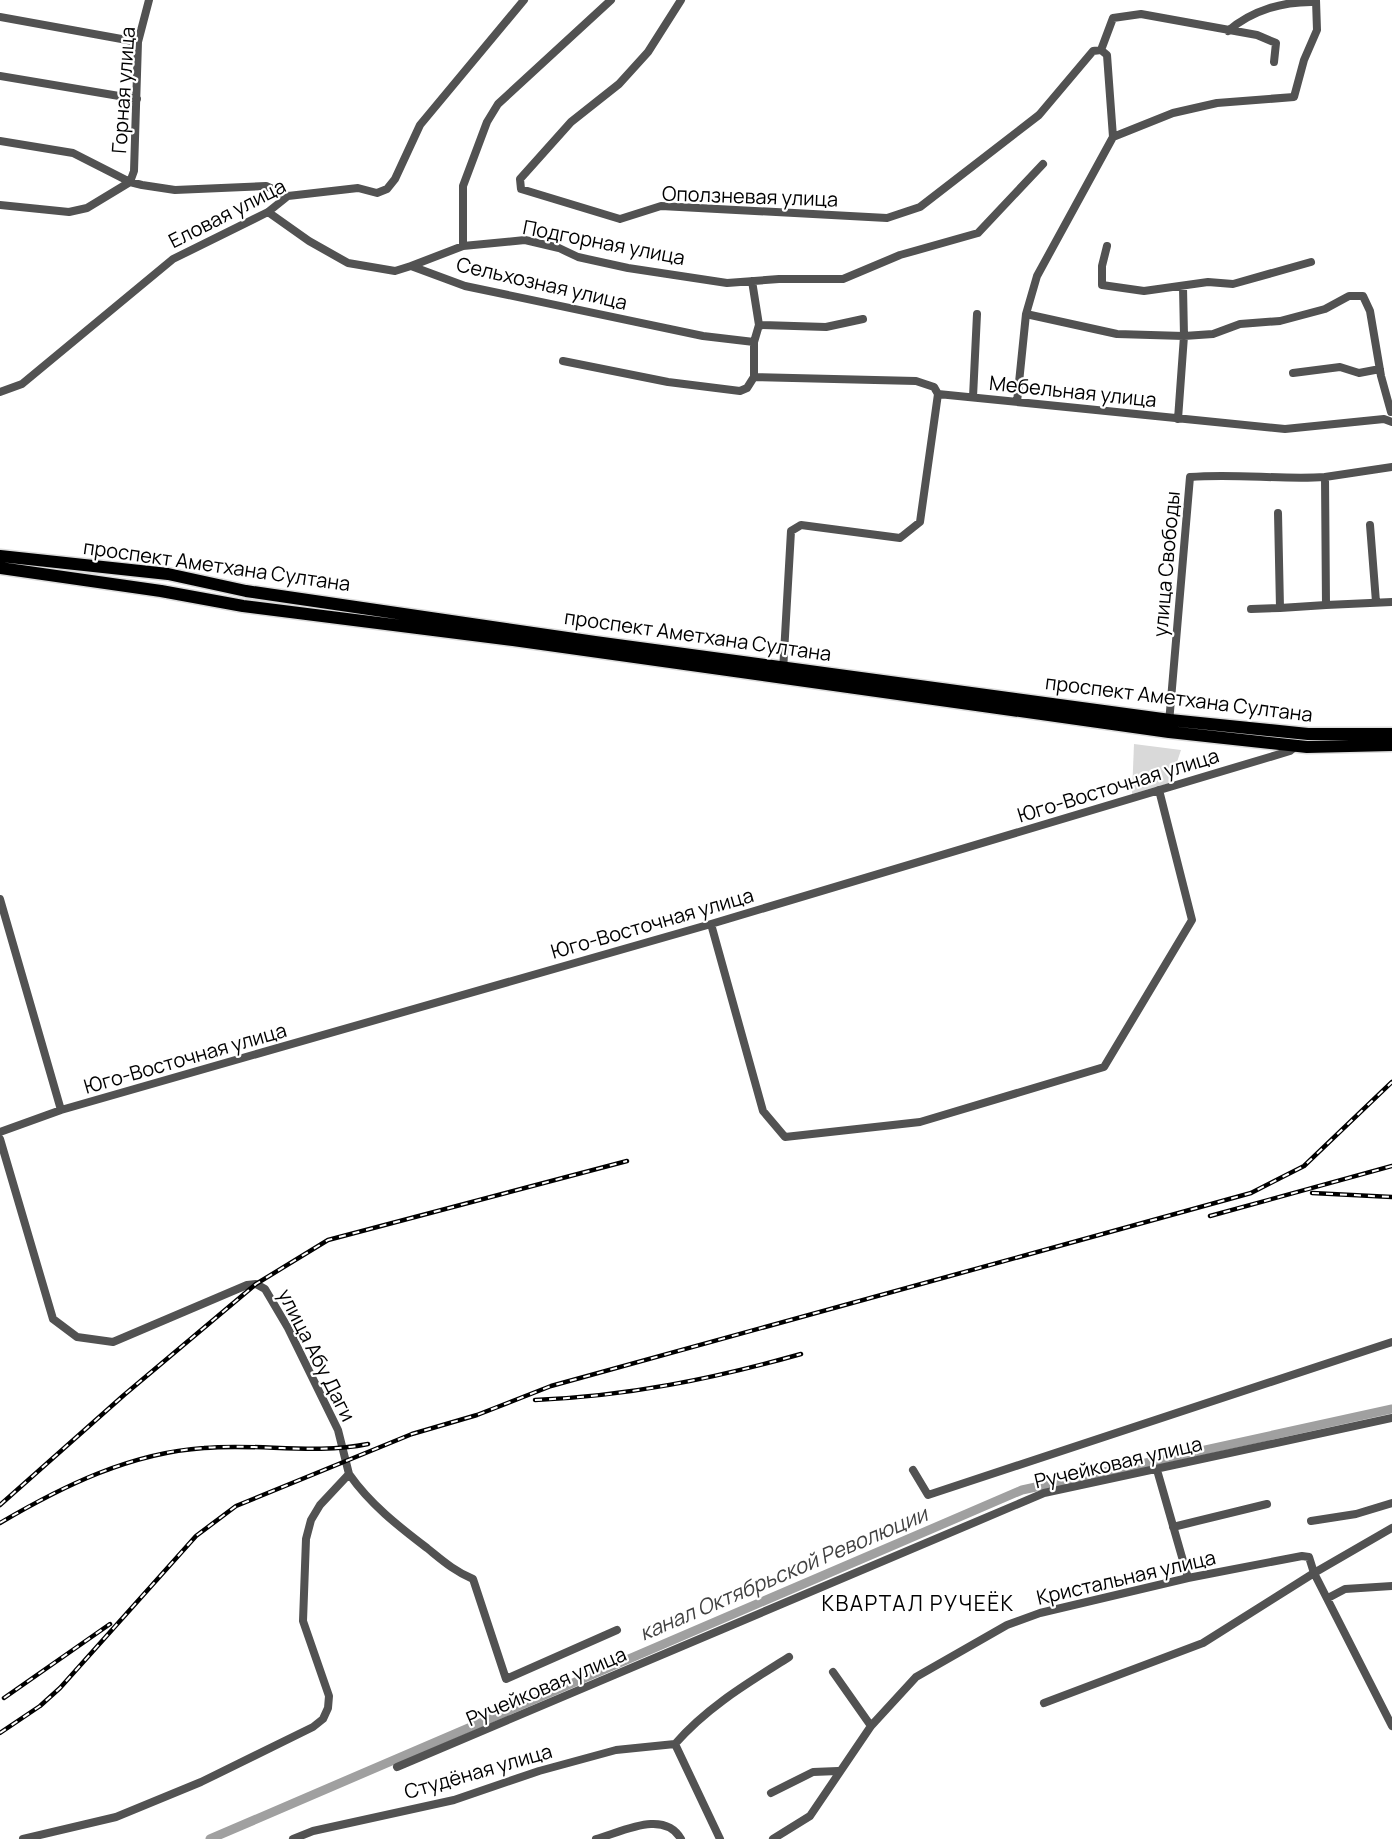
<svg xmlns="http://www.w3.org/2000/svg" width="1392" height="1839" font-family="Manrope,sans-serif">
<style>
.green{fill:#d9d9d9}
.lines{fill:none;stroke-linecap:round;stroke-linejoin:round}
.canal{stroke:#a0a0a0;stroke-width:9}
.primary-casing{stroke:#dbdbdb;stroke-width:15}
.minor{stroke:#525252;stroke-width:8}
.primary{stroke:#000;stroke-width:12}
.rail-casing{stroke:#000;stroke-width:4.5}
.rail{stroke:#fff;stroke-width:2;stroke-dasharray:7;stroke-linecap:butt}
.labels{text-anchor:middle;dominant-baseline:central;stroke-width:4.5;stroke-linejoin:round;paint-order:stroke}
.street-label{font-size:20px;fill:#000;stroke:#fff}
.water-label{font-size:21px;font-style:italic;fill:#414141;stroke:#fff}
.neighbourhood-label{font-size:21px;letter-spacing:1.5px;fill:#000;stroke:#fff}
</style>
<rect width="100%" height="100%" fill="#fff"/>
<path class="green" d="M1134 744 1181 750 1170 783 1132 794Z"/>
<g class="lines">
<path class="canal" d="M210 1839 1022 1490 1392 1409"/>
<g class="primary-casing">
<path id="primary" d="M0 556 168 574 246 591 595 642 1170 720 1308 734H1392
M0 568 161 591 243 606 513 640 1169 732 1307 747 1392 745"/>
</g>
<path class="minor" d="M681 0 648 52 619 84 571 122 520 179 521 189 620 219 661 206 887 218 920 207 1039 115 1093 51 1101 50 1107 55 1113 137 1037 276 1026 314 1017 402
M0 17 138 42
M1228 31C1252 10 1284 1 1316 2
M1101 50 1113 18 1141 14 1257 35 1276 43 1274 62
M0 76 137 99
M1113 137 1173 113 1217 103 1294 97 1304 60 1317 30 1316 0
M0 141 73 153 130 182 142 185 175 190 266 186 288 196
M130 182 134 171 138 42 149 0
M0 205 69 212 87 208 130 182
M268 212 309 241 348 263 395 271 411 266 465 286 703 336 754 342
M463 246V186L487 122 498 104 611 0
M1107 246 1102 266V285L1144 291 1208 282 1233 284 1311 262
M411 266 463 246 525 240 559 248 578 257 628 268 727 283 779 279H843L900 255 978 233 1043 164
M1026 314 1117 334 1184 336 1213 334 1240 324 1280 321 1325 309 1349 296H1363L1370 311 1381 376 1391 412
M759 325 826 327 863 319
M563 361 668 382 740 391 747 388 754 377V342L759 325 752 281
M1293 373 1340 367 1359 373 1380 369
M754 377 916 381 934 387 938 394 1285 429 1384 419 1392 422
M0 392 22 384 173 259 268 212 288 196 358 188 377 193 387 189 395 179 420 125 524 0
M973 397 977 314
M1178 419 1184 336 1183 287
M1325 477 1392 467
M1278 513 1280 608 1326 605
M1370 525 1376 602
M1251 609 1280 608
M783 671 791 531 801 525 900 538 920 522 938 394
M1169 723 1190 477C1235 473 1280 480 1325 477L1326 605 1392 602
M0 899 61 1110
M711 924 763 1111 785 1137 920 1122 1104 1067 1192 920 1159 790
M0 1132 61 1110 711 924 1290 751 1297 745
M0 1139 53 1319 77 1337 113 1342 247 1285 256 1284 265 1289 288 1328 338 1430 349 1474 320 1505 311 1520 306 1539 303 1621 329 1696 328 1708 323 1719 313 1727 201 1782 116 1817 23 1839
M913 1470 928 1495 1392 1342
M1157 1470 1188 1578
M349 1474C370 1504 398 1526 427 1548 442 1560 454 1571 473 1579L506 1679 617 1630
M1311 1521 1356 1514 1392 1503
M1173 1527 1267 1504
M1392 1528 1314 1573 1392 1726
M1328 1598 1345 1589 1392 1586
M833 1672 871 1726
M675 1744 720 1839
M397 1767 1044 1493 1392 1418
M771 1793 813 1772 838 1771
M293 1839 313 1831 454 1800 539 1771 616 1750 675 1744C707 1707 748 1683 789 1657
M596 1839C622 1832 664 1809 681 1839
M773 1839 810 1816 871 1726 916 1677 1007 1625 1040 1613 1188 1578 1302 1556 1309 1557 1314 1573 1203 1643 1044 1703"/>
<use href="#primary" class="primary"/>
<g class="rail-casing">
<path id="rail" d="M1312 1193 1392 1197
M1210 1216 1392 1166
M535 1400C628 1396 712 1379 801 1354
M0 1505 124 1395 256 1284 328 1240 627 1161
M0 1523C63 1486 130 1453 204 1448 258 1443 314 1455 368 1444
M4 1698 110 1624
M0 1733 40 1706 60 1688 196 1536 236 1506 412 1434 477 1415 551 1386 1251 1193 1304 1166 1392 1082"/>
</g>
<use href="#rail" class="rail"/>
</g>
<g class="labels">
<g class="street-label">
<text transform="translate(123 90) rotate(-86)">Горная улица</text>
<text transform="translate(750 196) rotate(2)">Оползневая улица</text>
<text transform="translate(227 213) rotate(-27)">Еловая улица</text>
<text transform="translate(604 242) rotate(11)">Подгорная улица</text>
<text transform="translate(542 283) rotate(13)">Сельхозная улица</text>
<text transform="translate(1073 391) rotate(6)">Мебельная улица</text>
<text transform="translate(1166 564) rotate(-85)">улица Свободы</text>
<text transform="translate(217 565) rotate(8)">проспект Аметхана Султана</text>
<text transform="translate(698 635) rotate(8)">проспект Аметхана Султана</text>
<text transform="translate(1179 698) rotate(7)">проспект Аметхана Султана</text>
<text transform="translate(1118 785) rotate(-17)">Юго-Восточная улица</text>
<text transform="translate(652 923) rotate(-16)">Юго-Восточная улица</text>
<text transform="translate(185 1058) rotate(-16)">Юго-Восточная улица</text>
<text transform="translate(317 1355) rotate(63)">улица Абу Даги</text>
<text transform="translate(1118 1462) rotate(-13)">Ручейковая улица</text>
<text transform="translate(1126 1577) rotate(-13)">Кристальная улица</text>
<text transform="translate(546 1686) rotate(-23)">Ручейковая улица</text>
<text transform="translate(478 1771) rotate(-16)">Студёная улица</text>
</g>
<g class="water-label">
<text transform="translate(783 1573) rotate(-23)">канал Октябрьской Революции</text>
</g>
<g class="neighbourhood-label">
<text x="918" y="1603">КВАРТАЛ РУЧЕЁК</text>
</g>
</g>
</svg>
